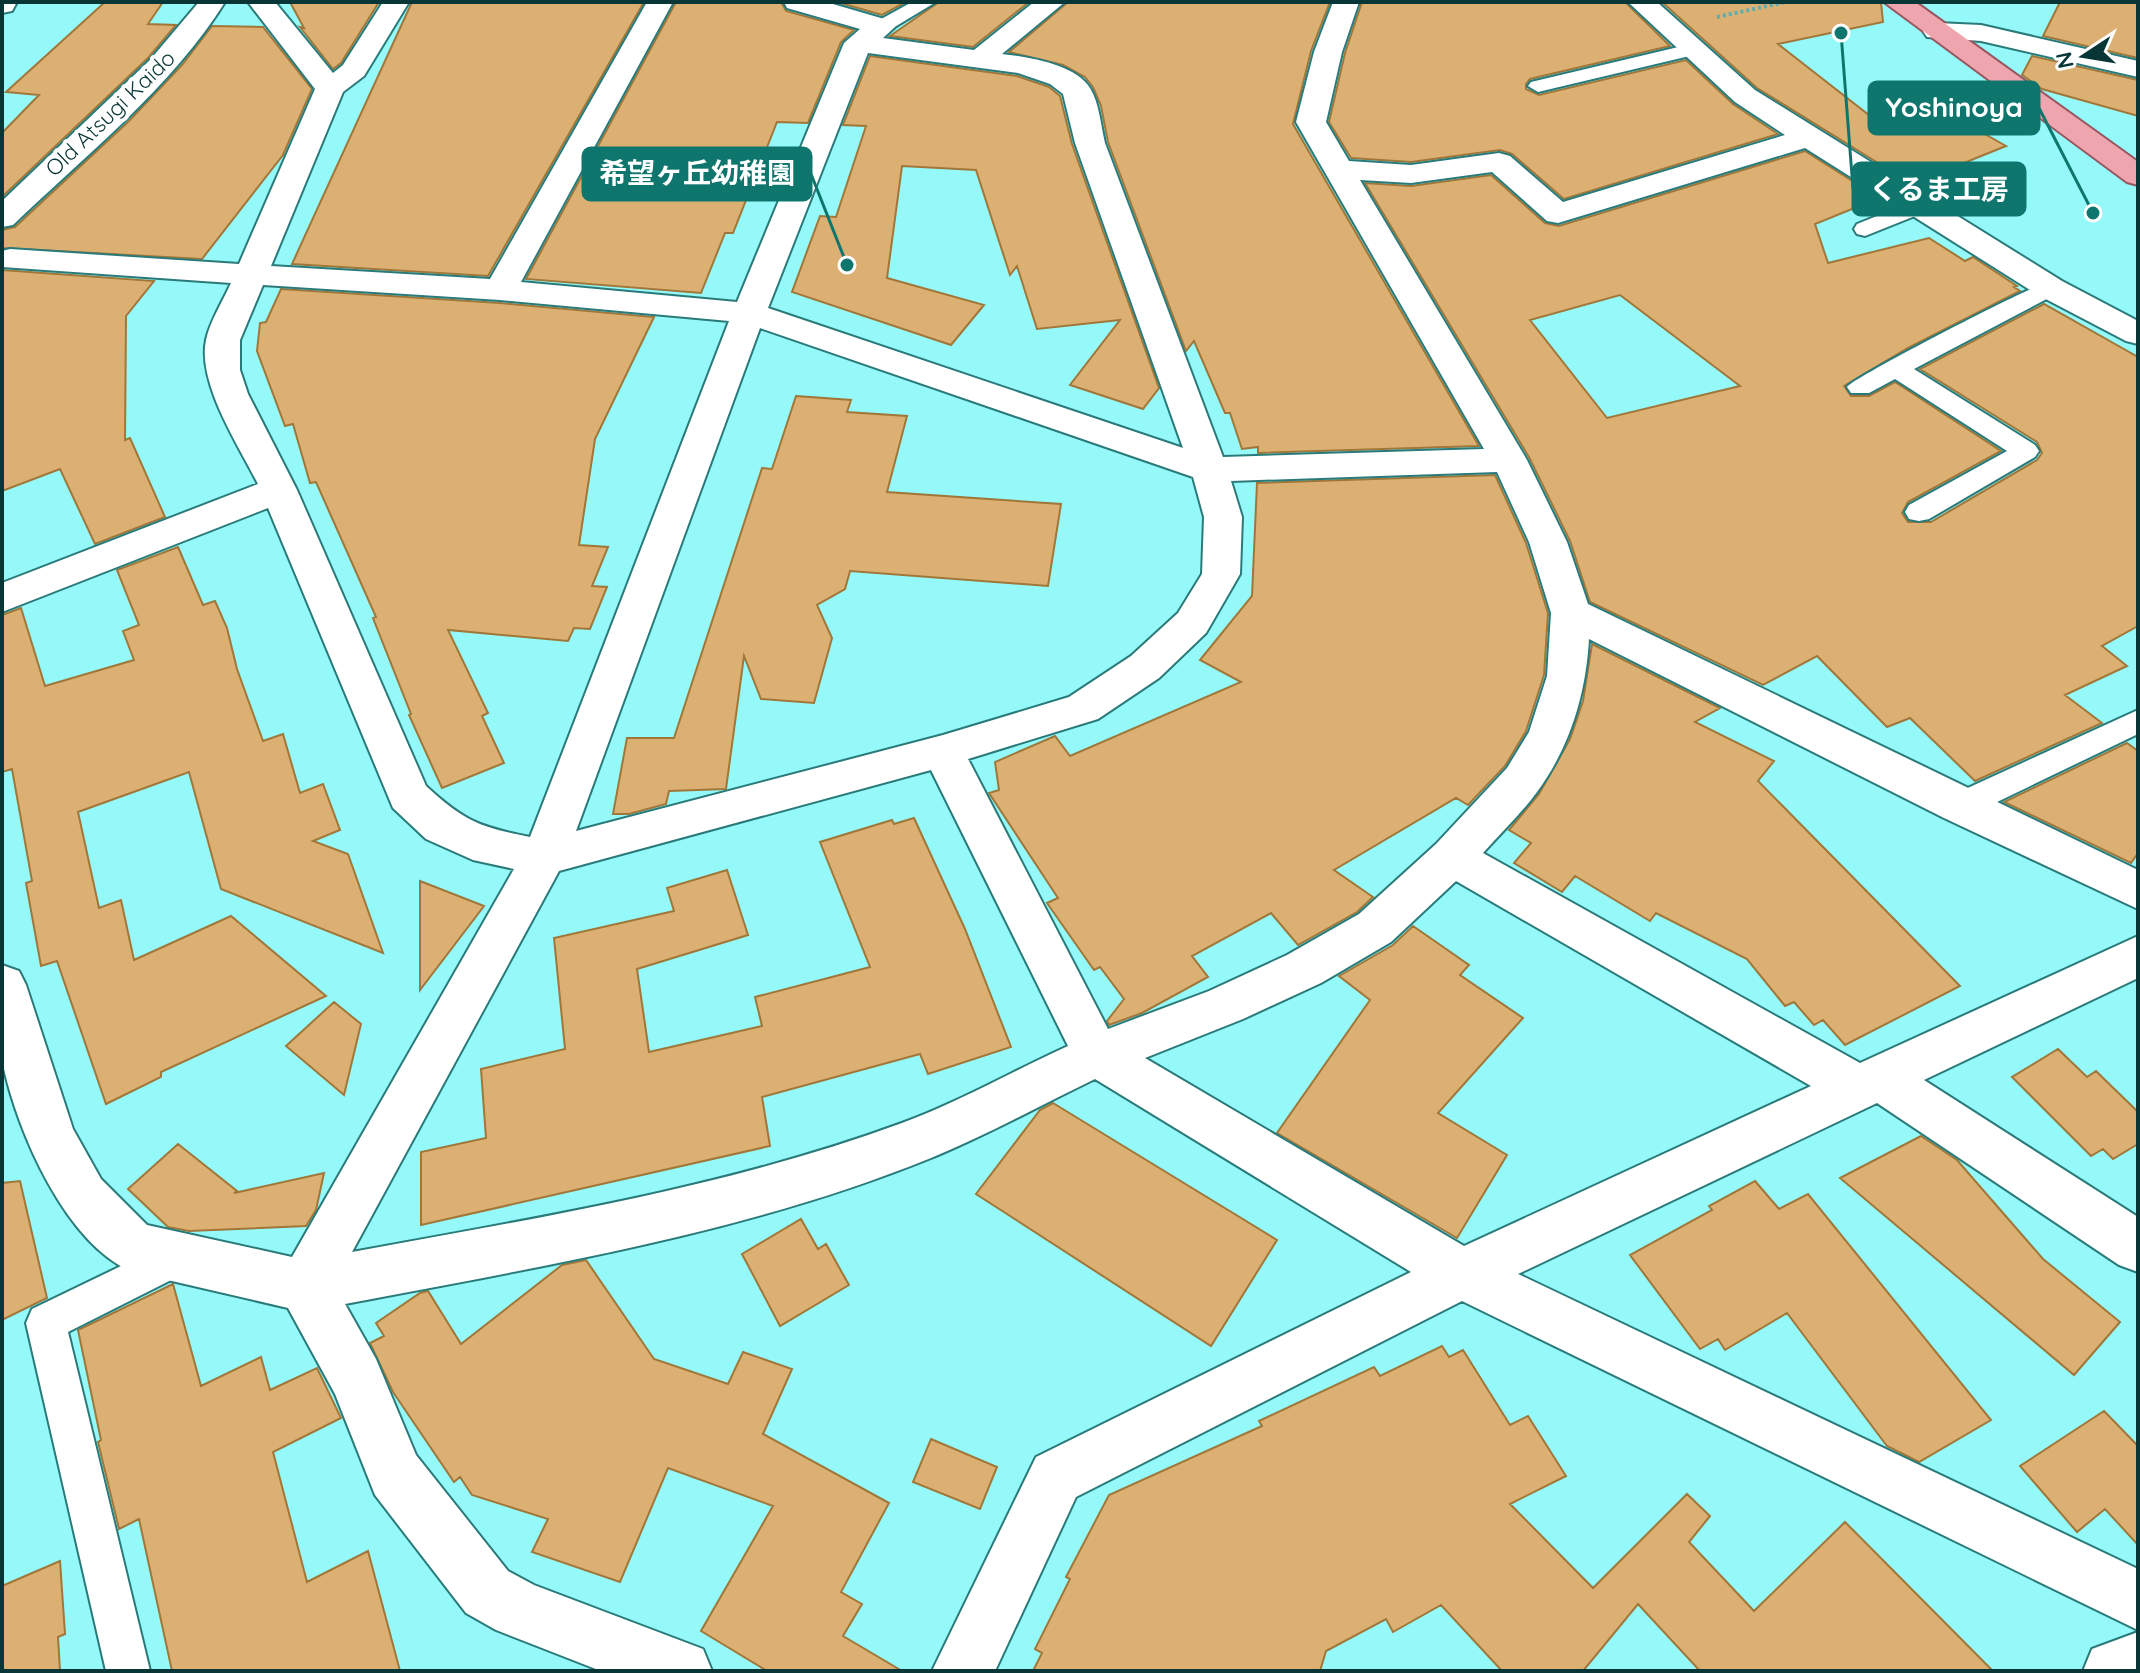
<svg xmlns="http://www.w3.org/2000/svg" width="2140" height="1673" font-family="Quicksand,'Noto Sans JP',sans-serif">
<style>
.building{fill:#dcb073;stroke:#a07739;stroke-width:2;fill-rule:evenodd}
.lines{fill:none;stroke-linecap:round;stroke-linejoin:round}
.service-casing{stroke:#2b7a7a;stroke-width:4}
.minor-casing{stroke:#2b7a7a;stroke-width:4}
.primary-casing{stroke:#975760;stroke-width:4}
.path{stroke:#5faeae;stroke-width:4;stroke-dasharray:3 3;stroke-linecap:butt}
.service{fill:#fff;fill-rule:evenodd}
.minor{fill:#fff;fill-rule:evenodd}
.primary{fill:#efa5ad;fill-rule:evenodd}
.labels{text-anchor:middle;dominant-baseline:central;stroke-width:8;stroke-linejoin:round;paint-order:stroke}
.far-street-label{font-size:22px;fill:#083636;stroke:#fff}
.leader{fill:none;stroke:#0f766e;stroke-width:3}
.callout-dot{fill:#0f766e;stroke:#fff;stroke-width:3}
.callout{fill:#0f766e;stroke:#0f766e;stroke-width:3}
.callout-label{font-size:28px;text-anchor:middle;font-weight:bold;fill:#fff}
</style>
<rect width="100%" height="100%" fill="#95f9f9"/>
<path class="building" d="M105 2H163L148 24 176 25 148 58 2 197V133L39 95 6 92Z
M290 2H379L341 63 333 69 300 27 304 28Z
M412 2H644L488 276 292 264Z
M676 2H781L786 11 854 30 841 42 808 123 777 122 733 233H725L701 293 526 279Z
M837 2H906L882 15Z
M939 2H1029L973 47 890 36Z
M1068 2H1330L1311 51 1293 124 1479 446 1258 453V447L1242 449 1230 413H1225L1194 341 1186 351 1108 142 1101 106 1093 87 1085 77 1063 65 1009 52Z
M1362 2H1625L1670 46 1530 79 1526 84V89L1539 95 1686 60 1733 104 1778 134 1564 199 1512 154 1500 150 1411 162 1351 158 1329 122 1345 53Z
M1662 2H1881L1883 22 1778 44 1892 133 1944 111 2006 146 1912 184 1757 88Z
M2060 2H2138V58L2043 36Z
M212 26 263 27 312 89 283 155 202 259 2 248V230L15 227 129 121 182 65Z
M870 56 1017 76 1049 87 1060 96 1072 144 1159 388 1143 409 1070 385 1120 320 1037 329 1017 266 1010 275 976 170 902 166 887 278 984 305 951 345 792 292 820 216 836 217 866 126 843 125Z
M2032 56 2138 80V116L2042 89 2022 75Z
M1805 151 1879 198 1815 224 1828 263 1929 238 1965 261 1973 257 2017 286 2014 287 2020 291 1908 348 1844 386 1851 396H1869L1895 382 2001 451 1908 502 1902 513 1908 522H1931L2037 460 2042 453 2037 442 1920 369 2044 304 2138 357V626L2102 646 2127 666 2065 695 2102 723 1975 781 1910 718 1887 727 1817 656 1763 685 1590 602 1570 541 1530 459 1365 183 1411 186 1491 175 1545 223 1559 226ZM1620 295 1740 386 1607 418 1530 320Z
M2 270 154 281 126 316 125 440 130 438 165 517 95 544 60 469 2 491Z
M281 289 500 303 654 317 595 439 579 545 608 547 592 586 607 587 590 629 574 628 568 641 448 630 488 713 482 716 504 763 442 788 409 715 411 714 373 618 376 617 316 482 310 483 293 424 285 426 257 351 260 323 266 322Z
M796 396 851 400 847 412 907 416 887 492 1061 504 1048 586 850 571 845 589 817 605 832 638 814 703 761 699 744 656 726 789 669 791 666 804 629 814H613L627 738H674L762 468 772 469Z
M1495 475 1526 543 1548 613 1544 675 1526 731 1505 766 1468 805 1456 798 1334 870 1373 897 1357 912 1298 945 1271 913 1192 956 1208 977 1142 1013 1109 1025 1107 1021 1124 999 1100 967 1094 970 1047 903 1058 898 989 793 999 790 995 762 1055 736 1070 756 1241 682 1200 660 1252 596 1257 483Z
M178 547 203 605 215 601 227 628 237 669 263 741 283 734 300 793 323 784 340 830 313 841 348 854 383 953 221 889 189 772 78 812 99 908 121 900 134 960 231 916 326 996 161 1072V1077L106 1104 57 961 41 966 26 883 32 881 12 769 2 772V615L21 608 45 686 134 660 123 631 139 625 117 570Z
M1592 644 1720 708 1695 722 1774 761 1758 781 1960 986 1845 1045 1823 1020 1814 1025 1794 1002 1785 1006 1747 959 1656 913 1650 921 1575 876 1562 892 1514 863 1531 843 1509 830 1539 794 1570 739 1583 701Z
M2127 743 2138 751V853L2131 863 2004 802Z
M914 818 965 929 1011 1047 928 1074 920 1054 762 1097 770 1146 421 1225V1152L486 1138 481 1069 565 1049 554 938 674 911 667 888 727 870 748 935 637 969 649 1052 762 1026 755 997 870 967 820 842 892 820 894 824Z
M420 881 484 906 420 990Z
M1413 926 1469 965 1460 975 1523 1018 1438 1113 1507 1155 1457 1238 1277 1133 1370 1000 1339 976 1393 945Z
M334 1002 361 1024 344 1095 286 1046Z
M2058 1049 2087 1077 2096 1071 2138 1112V1144L2113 1159 2103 1149 2091 1156 2012 1077Z
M1053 1103 1277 1240 1211 1346 976 1194 1040 1110Z
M1921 1136 1957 1160 2043 1259 2120 1322 2074 1375 1840 1178Z
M178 1144 237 1191 234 1193 324 1173 316 1210 306 1226 189 1231 168 1227 128 1189Z
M20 1181 47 1298 2 1320V1183Z
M1755 1181 1779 1209 1808 1194 1991 1420 1919 1462 1887 1446 1787 1313 1725 1350 1718 1339 1700 1349 1630 1255 1712 1210 1709 1206Z
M801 1219 818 1249 826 1244 849 1285 780 1326 742 1254Z
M586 1260 654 1359 728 1384 743 1352 792 1369 763 1434 889 1503 841 1592 862 1604 843 1636 902 1671H767L701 1631 773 1506 668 1468 620 1582 532 1552 548 1519 472 1495 460 1477 454 1482 393 1392 370 1343 384 1336 376 1323 420 1293 428 1291 461 1344 562 1265Z
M173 1284 201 1386 261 1357 270 1390 317 1368 341 1418 273 1452 307 1582 368 1551 400 1671H172L139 1519 119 1529 98 1442 101 1440 78 1330Z
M1442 1346 1449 1357 1463 1350 1510 1425 1528 1416 1566 1476 1510 1504 1593 1588 1687 1494 1710 1516 1689 1542 1754 1611 1845 1522 1993 1671H1700L1638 1604 1583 1671H1502L1441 1605 1393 1632 1386 1619 1326 1651 1320 1671H1033L1042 1653 1035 1649 1070 1579 1066 1577 1109 1495 1262 1426 1259 1421 1374 1367 1380 1376Z
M2104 1411 2138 1446V1545L2105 1509 2077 1532 2020 1466Z
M931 1439 997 1467 980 1509 913 1482Z
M60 1561 65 1634 58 1637 60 1671H2V1586Z"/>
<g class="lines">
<g class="service-casing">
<path id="service" d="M912 2H936L888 31H874L871 27 874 23Z
M1691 44 1698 46 1701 50 1698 54 1538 92 1528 86 1531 82Z
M1917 200 1925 202 1928 207 1925 212 1865 236 1857 234 1854 229 1857 224Z
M2050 281 2058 283 2062 288 2058 293 1914 369 2035 445 2039 451 2035 457 1929 519 1919 521 1909 519 1905 512 1909 505 2007 451 1895 379 1869 393H1851L1847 387C1854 377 2031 286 2050 281Z
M2138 710V734L1970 815 1959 818 1948 815 1943 806 1948 797Z
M177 1239 191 1244 196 1257 191 1270 68 1332 150 1671H106L26 1323 32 1309Z"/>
</g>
<g class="minor-casing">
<path id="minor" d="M2 2H17L12 11 2 13Z
M199 2H225C173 86 85 156 13 225L2 227V201L150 60Z
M248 2H275L333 73 343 65 383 2H409L364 76 343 92 271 266 490 279 647 2H673L521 282 737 302 844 43 860 29 787 8 784 2H826L891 21 895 27 883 38 974 50 1034 2H1065L1002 54C1028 57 1075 64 1090 88 1099 102 1101 126 1105 143L1223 457 1484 449 1296 122 1314 52 1333 2H1359L1342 52 1326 122 1349 161 1411 165 1499 153 1510 156 1563 202 1785 135 1735 102 1628 2H1657L1755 90 2062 281 2138 321V344L2126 341 2038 295 1805 148 1558 223 1547 221 1492 172 1411 183 1360 180 1527 460 1567 542 1588 604 2138 870V909L1944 818 1589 639C1586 694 1570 747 1537 792 1522 813 1501 833 1483 853L1860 1063 2138 936V978L1924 1080 2138 1217V1272L2119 1265 1877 1103 1518 1274 2138 1569V1630L1462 1301 1076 1497 995 1671H932L1036 1457 1411 1272 1095 1079C1041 1105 987 1135 931 1158 744 1234 542 1266 345 1304L376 1359 416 1455 508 1571 534 1585 703 1649 712 1671H601L496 1630 466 1613 375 1495 335 1394 288 1308 133 1272C66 1245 17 1131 3 1064 0 1036 2 995 2 965L19 971 26 985 73 1129 101 1179 147 1225 292 1257 514 869 473 860 426 839 393 808 268 508 2 612V583L258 484C239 446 197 383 206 340 210 321 223 301 231 283L2 267V251L10 249 239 264 315 89ZM868 53 1018 73 1050 84 1063 94 1075 143 1183 448 768 308ZM263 285 500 300 729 321 530 837C479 827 464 821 426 786L297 490 248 394 240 370V340ZM760 328 1193 477 1204 517 1202 574 1178 613 1131 656 1069 697 943 735 576 831ZM1497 472 1529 542 1551 613 1547 676 1529 732 1507 768 1436 844 1359 914 1287 955 1209 991 1108 1029 968 759 1098 719 1159 678 1206 633 1240 574 1242 517 1231 481ZM931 770 1068 1046C1013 1071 959 1102 902 1123 725 1188 537 1218 352 1252L559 871ZM1456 881 1811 1086 1464 1246 1145 1058 1243 1019 1321 983 1391 942Z
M1937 23 1981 25 2138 61V77L1981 41 1927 37 1923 31 1927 25Z
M2138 1632V1671H2083L2092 1649Z"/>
</g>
<g class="primary-casing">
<path id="primary" d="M1884 2H1915L2138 162V185L2127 182Z"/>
</g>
<path class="path" d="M1717 17 1786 2"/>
<use href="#service" class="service"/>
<use href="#minor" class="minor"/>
<use href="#primary" class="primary"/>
</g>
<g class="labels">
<g class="far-street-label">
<text transform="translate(110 113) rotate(-44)">Old Atsugi Kaido</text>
</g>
</g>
<path class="leader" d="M2093 213L2039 108M847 265L811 174M1841 33L1853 189"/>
<g class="callout-dot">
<circle cx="2093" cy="213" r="8"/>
<circle cx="847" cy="265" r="8"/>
<circle cx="1841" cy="33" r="8"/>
</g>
<g class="callout">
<rect x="1869" y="82" width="170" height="52" rx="8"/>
<rect x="583" y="148" width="228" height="52" rx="8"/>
<rect x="1853" y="163" width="172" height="52" rx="8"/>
</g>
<g class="callout-label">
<text x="1954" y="117">Yoshinoya</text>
<text x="697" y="183">希望ヶ丘幼稚園</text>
<text x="1939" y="199">くるま工房</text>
</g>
<rect width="2140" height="1673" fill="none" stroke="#083636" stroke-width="8"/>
<g transform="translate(2084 56) rotate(258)" stroke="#ffffff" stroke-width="6" paint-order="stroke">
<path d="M0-6L14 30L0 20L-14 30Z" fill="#083636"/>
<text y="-12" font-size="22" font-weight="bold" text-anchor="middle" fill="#083636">N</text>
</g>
</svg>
